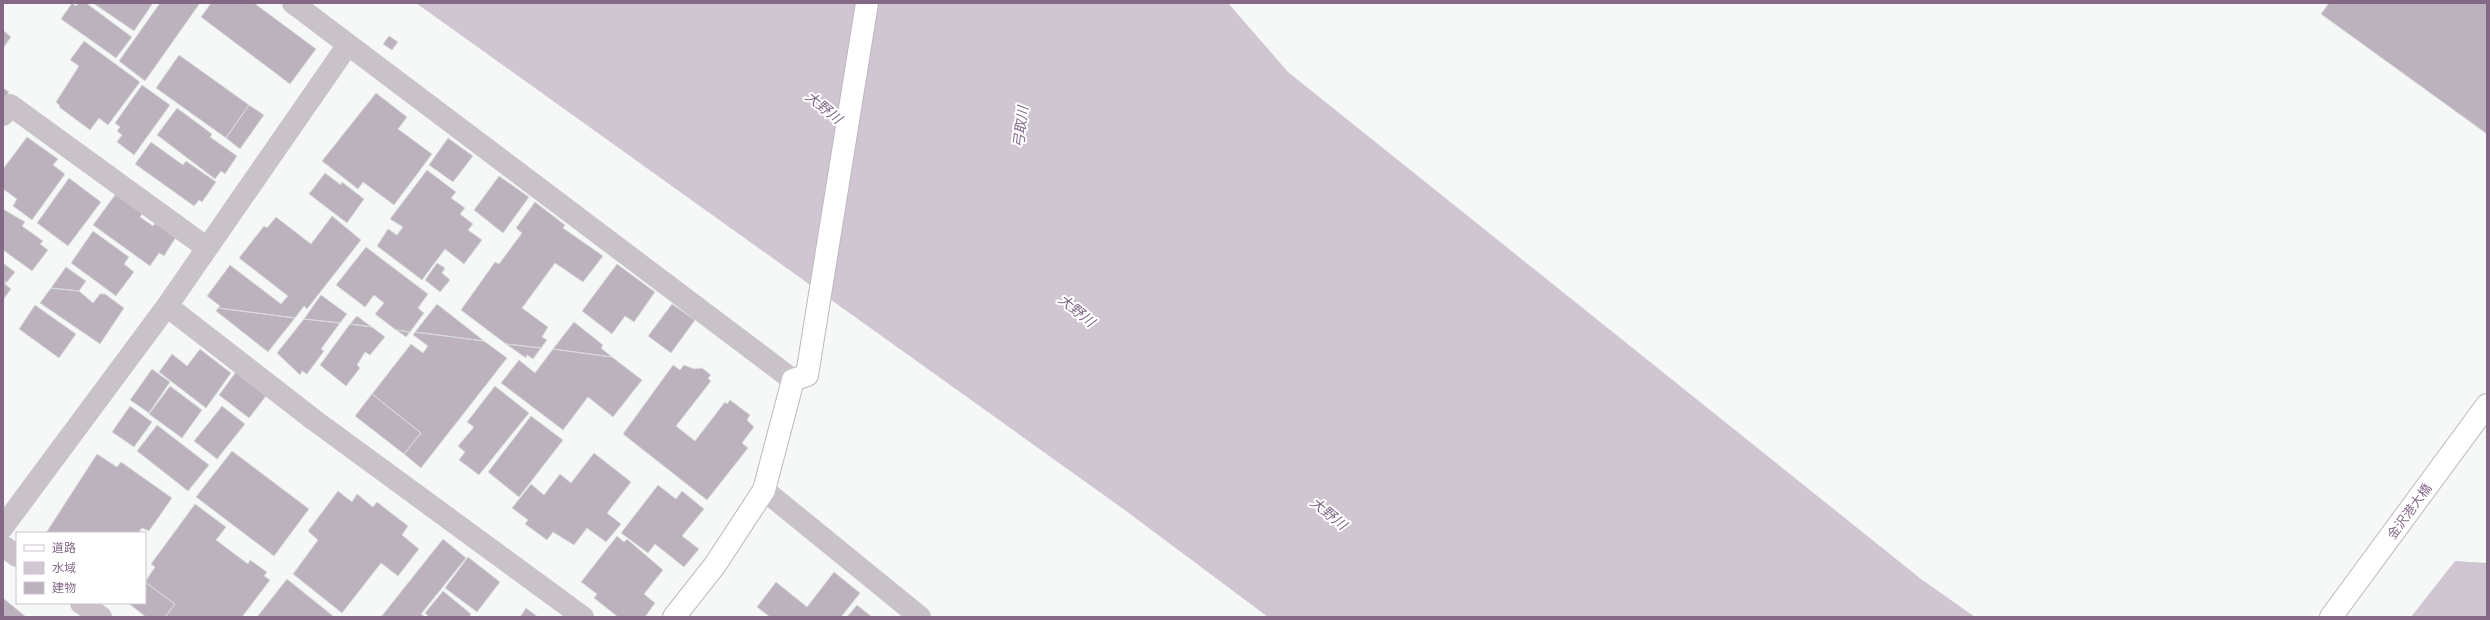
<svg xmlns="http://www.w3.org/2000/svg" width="2490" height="620" font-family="'Exo 2','Noto Sans JP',sans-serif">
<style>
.water{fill:#cfc6d2}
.building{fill:#bcb2be;stroke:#d8dad9}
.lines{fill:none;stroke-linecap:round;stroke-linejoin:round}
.secondary-casing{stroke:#bfb7c0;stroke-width:24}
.street{stroke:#c9c2c9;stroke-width:22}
.secondary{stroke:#fff;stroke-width:22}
.labels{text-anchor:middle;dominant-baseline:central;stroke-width:4;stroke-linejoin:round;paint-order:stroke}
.street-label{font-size:13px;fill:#836986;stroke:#fff}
.water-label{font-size:14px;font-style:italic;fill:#806988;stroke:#fff}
</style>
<rect width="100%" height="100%" fill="#f6f8f7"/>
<path class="water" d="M416 3H1228L1288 72 1921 579 1975 617H1268L1122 508Z
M2455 561 2487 563V617H2411Z"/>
<path class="building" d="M72 3 76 6 78 3H86L132 37 116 58 61 19Z
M93 3H153L134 31Z
M160 3H200L145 81 119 61Z
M211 3H254L316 49 290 84 201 17Z
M2329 3H2487V134L2321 14Z
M3 30 11 37 3 48Z
M389 36 398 42 392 50 383 44Z
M84 41 140 82 108 125 99 118 90 130 59 107 60 106 56 102 79 66 70 60Z
M179 55 249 105 226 138 156 88Z
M142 85 170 105 134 155 117 142 122 135 117 131 120 127 115 123Z
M3 88 9 92 3 101Z
M376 93 407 117 398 129 432 154 394 205 363 182 358 189 322 161Z
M249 105 264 115 240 149 226 138Z
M177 108 212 134 210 137 237 156 225 174 221 171 215 179 157 135Z
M27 137 58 159 53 165 65 174 32 220 13 206 17 199 3 189V169Z
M448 138 473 156 453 182 429 165Z
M151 142 183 165 186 161 216 182 202 202 199 200 194 206 135 164Z
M427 170 456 192 451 198 465 208 460 214 473 224 468 230 482 240 464 264 445 249 422 280 377 246 388 229 397 235 403 227 390 219Z
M325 173 341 185 342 182 364 199 347 223 309 194Z
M499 176 529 197 503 233 474 210Z
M69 178 101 202 68 246 37 223Z
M118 191 145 210 140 217 153 226 158 219 178 234 164 256 159 253 150 266 93 225Z
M535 202 565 225 563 228 603 256 583 282 555 263 522 308 548 327 542 337 547 340 541 348 506 344 461 310 495 262 499 264 522 233 516 228Z
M3 209 25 222 22 226 43 241 40 244 48 250 32 271 3 250Z
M332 216 361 240 307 309 304 306 295 318 218 308 220 306 207 296 230 265 281 304 288 296 239 258 264 226 267 228 276 217 311 244Z
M93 231 129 257 124 264 134 272 116 296 71 263Z
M366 247 428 294 418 308 424 313 410 332 396 330 375 314 384 303 374 295 365 307 336 285Z
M3 263 15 272 7 282H3Z
M437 263 445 268 442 273 450 280 440 292 425 280Z
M617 264 655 292 634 322 625 316 612 334 582 311Z
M66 267 86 281 79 291 51 288Z
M3 282H7L5 284 11 289 3 300Z
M51 288 79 291 93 303 100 294H105L124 308 100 344 40 303Z
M321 295 347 314 340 323 304 319Z
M437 304 484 341 415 332Z
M672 304 695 320 671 353 648 336Z
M35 305 76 334 59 358 19 329Z
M218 308 295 318 268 352 216 311Z
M357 316 369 325 372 327 350 324Z
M304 319 340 323 321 349 324 351 307 374 302 371 300 375 277 353Z
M574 322 603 345 601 348 612 357 553 349Z
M350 324 372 327 385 337 370 355 365 352 357 365 360 368 346 386 320 365Z
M396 330 410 332 406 337Z
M415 332 484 341 507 358 421 468 404 454 421 433 372 394 411 344 423 353 428 346 413 335Z
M506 344 541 348 533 359 527 355 526 358Z
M200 349 231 373 206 408 159 372 172 354 187 366Z
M553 349 612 357 642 380 613 417 588 397 563 430 501 383 519 360 535 373Z
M673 365 680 370 684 365 694 369 702 368 711 375 708 378 711 381 676 426 695 441 725 402 727 404 730 400 750 415 747 420 754 427 742 443 748 448 707 500 623 434Z
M152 369 170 382 149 413 130 400Z
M236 372 266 396 249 418 219 395Z
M170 386 202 410 182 438 149 414Z
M495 386 529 413 479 475 459 460 465 452 458 446 474 427 467 422Z
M372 394 421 433 404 454 355 416Z
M130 406 152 422 134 447 112 432Z
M222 406 245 424 217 459 194 441Z
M531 416 563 440 519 497 488 472Z
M157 425 209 465 188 491 137 451Z
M232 451 309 509 274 556 196 497Z
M594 453 631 482 607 513 621 524 606 542 587 528 574 545 553 532 547 540 525 524 528 520 512 508 531 484 544 495 560 474 571 483Z
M97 454 117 467 121 462 172 498 149 531 142 528 138 533H46Z
M658 485 676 499 682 491 704 509 682 536 699 549 684 567 655 544 648 553 621 533Z
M338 491 352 502 357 494 373 507 377 502 408 526 402 535 419 549 398 576 381 563 342 613 293 574 318 540 308 531Z
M195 504 226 527 216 540 248 564 250 560 267 572 264 576 270 580 242 617H165L175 604 145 582 155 567 151 564Z
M617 536 624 542 627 539 663 570 644 594 655 603 645 617H618L594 598 597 594 581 582Z
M443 539 466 558 421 614 425 617H381Z
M468 557 500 582 477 612 445 588Z
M834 572 860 593 841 617H770L757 607 776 582 807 607Z
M287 579 333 616 332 617H257Z
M145 582 175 604 165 617H146L128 603H145Z
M443 591 471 614 469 617H429L425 613Z
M3 598 25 616 24 617H3Z
M857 605 872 617H847Z
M526 608 538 617H520Z"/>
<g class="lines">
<g class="secondary-casing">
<path id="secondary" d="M674 617 715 565 764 490 793 380 807 375 867 3
M2331 617 2487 405"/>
</g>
<path class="street" d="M293 3 793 380
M3 115 10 105 207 248
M167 306 314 420 583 617
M764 490 920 617
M3 527 167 306 347 46
M3 546 17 556
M81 603 101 617"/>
<use href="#secondary" class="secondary"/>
</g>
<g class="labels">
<g class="street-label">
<text transform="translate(2409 511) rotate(-54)">金沢港大橋</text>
</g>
<g class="water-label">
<text transform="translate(824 107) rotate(39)">大野川</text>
<text transform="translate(1020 127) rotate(-83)">弓取川</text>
<text transform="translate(1077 310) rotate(39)">大野川</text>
<text transform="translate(1329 513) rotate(39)">大野川</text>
</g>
</g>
<rect width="2490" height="620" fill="none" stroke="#836986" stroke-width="8"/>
<rect x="16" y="532" width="130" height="72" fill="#ffffff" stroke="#cdc3cf"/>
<rect x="24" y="545" width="20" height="6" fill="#ffffff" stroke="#cdc3cf"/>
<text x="52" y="552" font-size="12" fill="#836986">道路</text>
<rect x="24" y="562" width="20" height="12" fill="#cfc6d2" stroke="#cdc3cf"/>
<text x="52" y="572" font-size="12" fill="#836986">水域</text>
<rect x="24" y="582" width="20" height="12" fill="#bcb2be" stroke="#cdc3cf"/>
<text x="52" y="592" font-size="12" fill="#836986">建物</text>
</svg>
